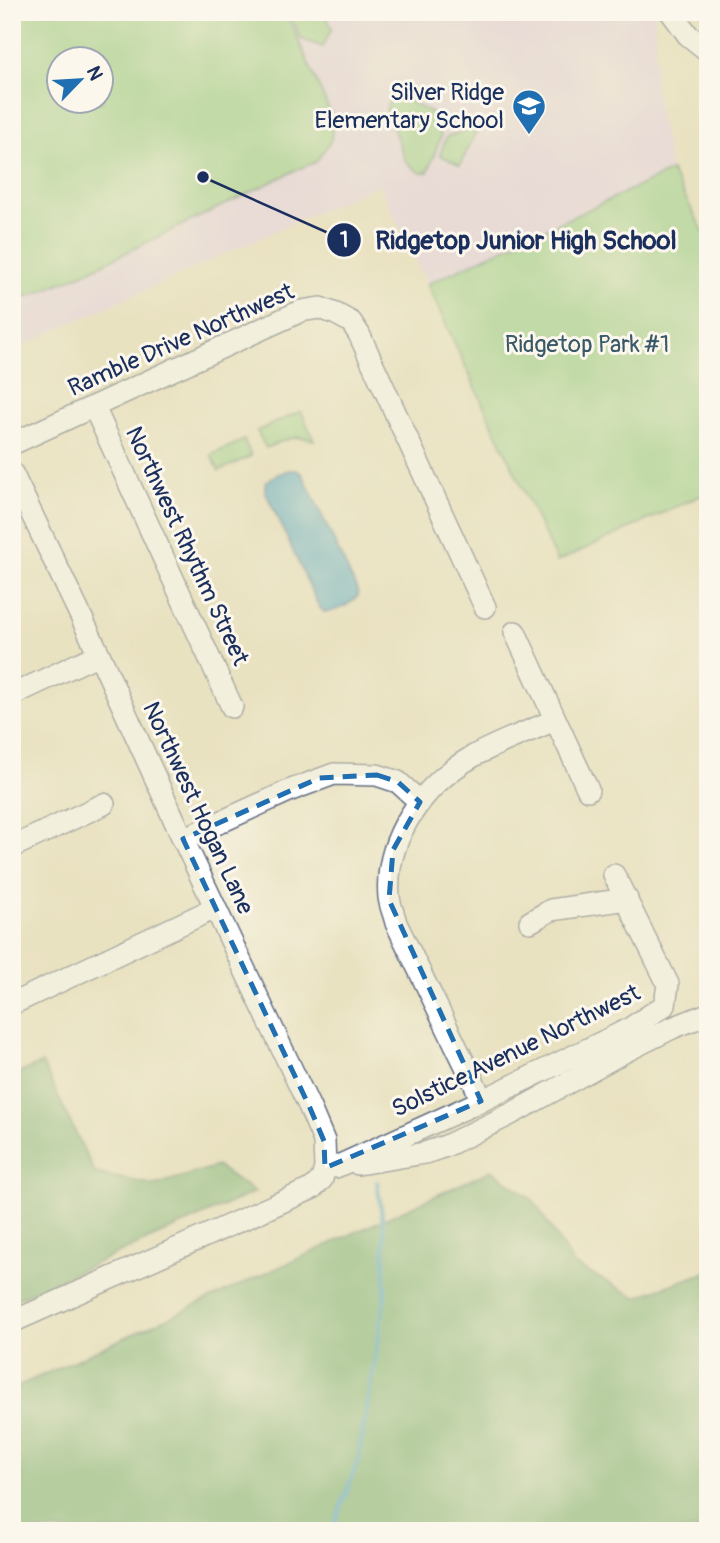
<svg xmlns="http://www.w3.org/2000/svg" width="720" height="1543" font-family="Pangolin,sans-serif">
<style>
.built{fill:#e7d2ef;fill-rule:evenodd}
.green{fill:#93d187;stroke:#578072;stroke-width:2;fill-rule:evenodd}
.forest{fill:#76b374;stroke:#487169;stroke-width:2}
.water{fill:#4da7cb;stroke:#346b94;stroke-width:2}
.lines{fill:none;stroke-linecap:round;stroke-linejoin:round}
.stream{stroke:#4da7cb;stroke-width:4.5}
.minor-casing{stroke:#636e81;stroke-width:24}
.minor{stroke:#fff;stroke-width:21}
.marked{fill:none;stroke:#1f6fb2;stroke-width:5;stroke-dasharray:14 9;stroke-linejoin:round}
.labels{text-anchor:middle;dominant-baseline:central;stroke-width:6;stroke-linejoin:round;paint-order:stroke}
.poi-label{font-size:24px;fill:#1b2f5e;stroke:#fbf7ec;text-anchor:end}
.street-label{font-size:24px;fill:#1b2f5e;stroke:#fbf7ec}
.park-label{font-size:24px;fill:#395868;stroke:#fbf7ec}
.leader{fill:none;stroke:#1b2f5e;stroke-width:2.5}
.callout-dot{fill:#1b2f5e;stroke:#fbf7ec;stroke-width:2.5}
.mark-label{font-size:21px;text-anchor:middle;font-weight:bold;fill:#fff}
.callout-label{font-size:26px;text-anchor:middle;font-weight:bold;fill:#1b2f5e;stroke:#fbf7ec;stroke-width:6;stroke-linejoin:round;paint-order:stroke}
</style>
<rect width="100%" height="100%" fill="#fbf7ec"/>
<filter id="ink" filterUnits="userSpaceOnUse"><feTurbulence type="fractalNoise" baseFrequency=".0143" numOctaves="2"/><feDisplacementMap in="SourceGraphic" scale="14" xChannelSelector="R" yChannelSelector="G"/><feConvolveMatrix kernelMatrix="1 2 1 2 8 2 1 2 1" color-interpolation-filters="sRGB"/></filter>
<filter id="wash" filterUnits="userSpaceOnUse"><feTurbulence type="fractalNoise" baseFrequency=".00686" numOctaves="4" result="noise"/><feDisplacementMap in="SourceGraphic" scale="28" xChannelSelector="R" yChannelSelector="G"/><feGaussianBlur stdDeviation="1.57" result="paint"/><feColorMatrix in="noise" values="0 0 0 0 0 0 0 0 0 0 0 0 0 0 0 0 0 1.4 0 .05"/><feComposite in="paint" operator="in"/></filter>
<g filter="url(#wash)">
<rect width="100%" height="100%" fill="#e9e2c1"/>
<path class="built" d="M12 12H655L656 100 671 171 427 284 379 184 12 350ZM60 60H102V102H60Z"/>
<path class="green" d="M12 12H286L333 119 331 140 316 162 296 170 82 274 30 296 12 295ZM60 60H102V102H60Z
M289 12H324L332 28 323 47 301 39Z
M393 93 432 113 441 136 428 172 420 173 406 162 386 109Z
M473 128 477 131 460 165 440 155 446 137Z
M671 171 708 240V492L557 562 427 284Z
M301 411 314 440C293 434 284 440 266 448L257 431Z
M244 440 251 456 219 471 211 455Z"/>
<path class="forest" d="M42 1063 95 1173 155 1185 217 1166 255 1192 12 1301V1076Z
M492 1170 534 1201 574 1265 636 1297 704 1273 708 1270V1531H12V1389Z"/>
<path class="water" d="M288 470H297L303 475 357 590 358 596C351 604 334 613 324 612L319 607 265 491V483L274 476Z"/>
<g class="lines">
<path class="stream" d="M332 1531 358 1461 385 1296 384 1229 377 1182"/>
</g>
</g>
<g filter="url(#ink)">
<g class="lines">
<g class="minor-casing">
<path id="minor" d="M671 12 688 35 708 51
M94 407 232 707
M12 444 301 311 320 308 336 314 351 322 359 334 485 607
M12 473 99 654 183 839 310 1108 324 1141 325 1168 322 1179 313 1188 12 1322
M515 632 588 790
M12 695 99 654
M183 839 291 790 334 774 377 775 398 782 420 802
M12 847 104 804
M530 922 551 910 627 899
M12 1004 215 908
M481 1101 476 1087 396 923C394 914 390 906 389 897 384 839 423 785 472 757 498 742 528 732 555 720
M358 1164 425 1153 446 1146 511 1114 624 1052 672 1028 708 1014
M336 1167 481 1101 629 1029 665 1005 668 984 614 875"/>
</g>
<use href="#minor" class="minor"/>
</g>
</g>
<path d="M0 0H720V1543H0ZM377 775 398 782 420 802 393 850 389 900 481 1101 325 1168 324 1141 310 1108 183 839 319 778Z" fill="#e9e2c1" fill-opacity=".55" fill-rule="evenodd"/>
<path class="marked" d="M377 775 398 782 420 802 393 850 389 900 481 1101 325 1168 324 1141 310 1108 183 839 319 778Z"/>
<defs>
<g id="school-pin" transform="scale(1.75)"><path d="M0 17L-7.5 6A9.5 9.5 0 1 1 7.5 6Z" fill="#1f6fb2" stroke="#fbf7ec"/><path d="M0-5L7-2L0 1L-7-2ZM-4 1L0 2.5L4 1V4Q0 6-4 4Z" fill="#fff"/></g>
</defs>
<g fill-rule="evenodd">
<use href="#school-pin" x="529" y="106"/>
</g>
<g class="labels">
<g class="poi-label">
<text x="504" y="92">Silver Ridge<tspan x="504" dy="28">Elementary School</tspan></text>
</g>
<g class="street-label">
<text transform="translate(181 340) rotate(-24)">Ramble Drive Northwest</text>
<text transform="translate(187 546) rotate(65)">Northwest Rhythm Street</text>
<text transform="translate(198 808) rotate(65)">Northwest Hogan Lane</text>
<text transform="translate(516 1051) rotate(-26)">Solstice Avenue Northwest</text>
</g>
<g class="park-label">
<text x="587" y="344">Ridgetop Park #1</text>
</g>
</g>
<path class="leader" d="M203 177L344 240"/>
<g class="callout-dot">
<circle cx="203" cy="177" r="7"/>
<circle cx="344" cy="240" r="18"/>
</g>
<g class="mark-label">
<text x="344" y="247">1</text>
</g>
<g class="callout-label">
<text x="526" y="249">Ridgetop Junior High School</text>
</g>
<rect width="720" height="1543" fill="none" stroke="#fbf7ec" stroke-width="42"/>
<g transform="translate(80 80) rotate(65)"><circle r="33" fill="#fbf7ec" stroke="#a1a7b3" stroke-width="2"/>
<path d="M0-5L12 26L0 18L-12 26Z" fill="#1f6fb2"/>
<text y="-10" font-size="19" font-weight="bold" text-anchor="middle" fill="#1b2f5e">N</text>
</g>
</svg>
